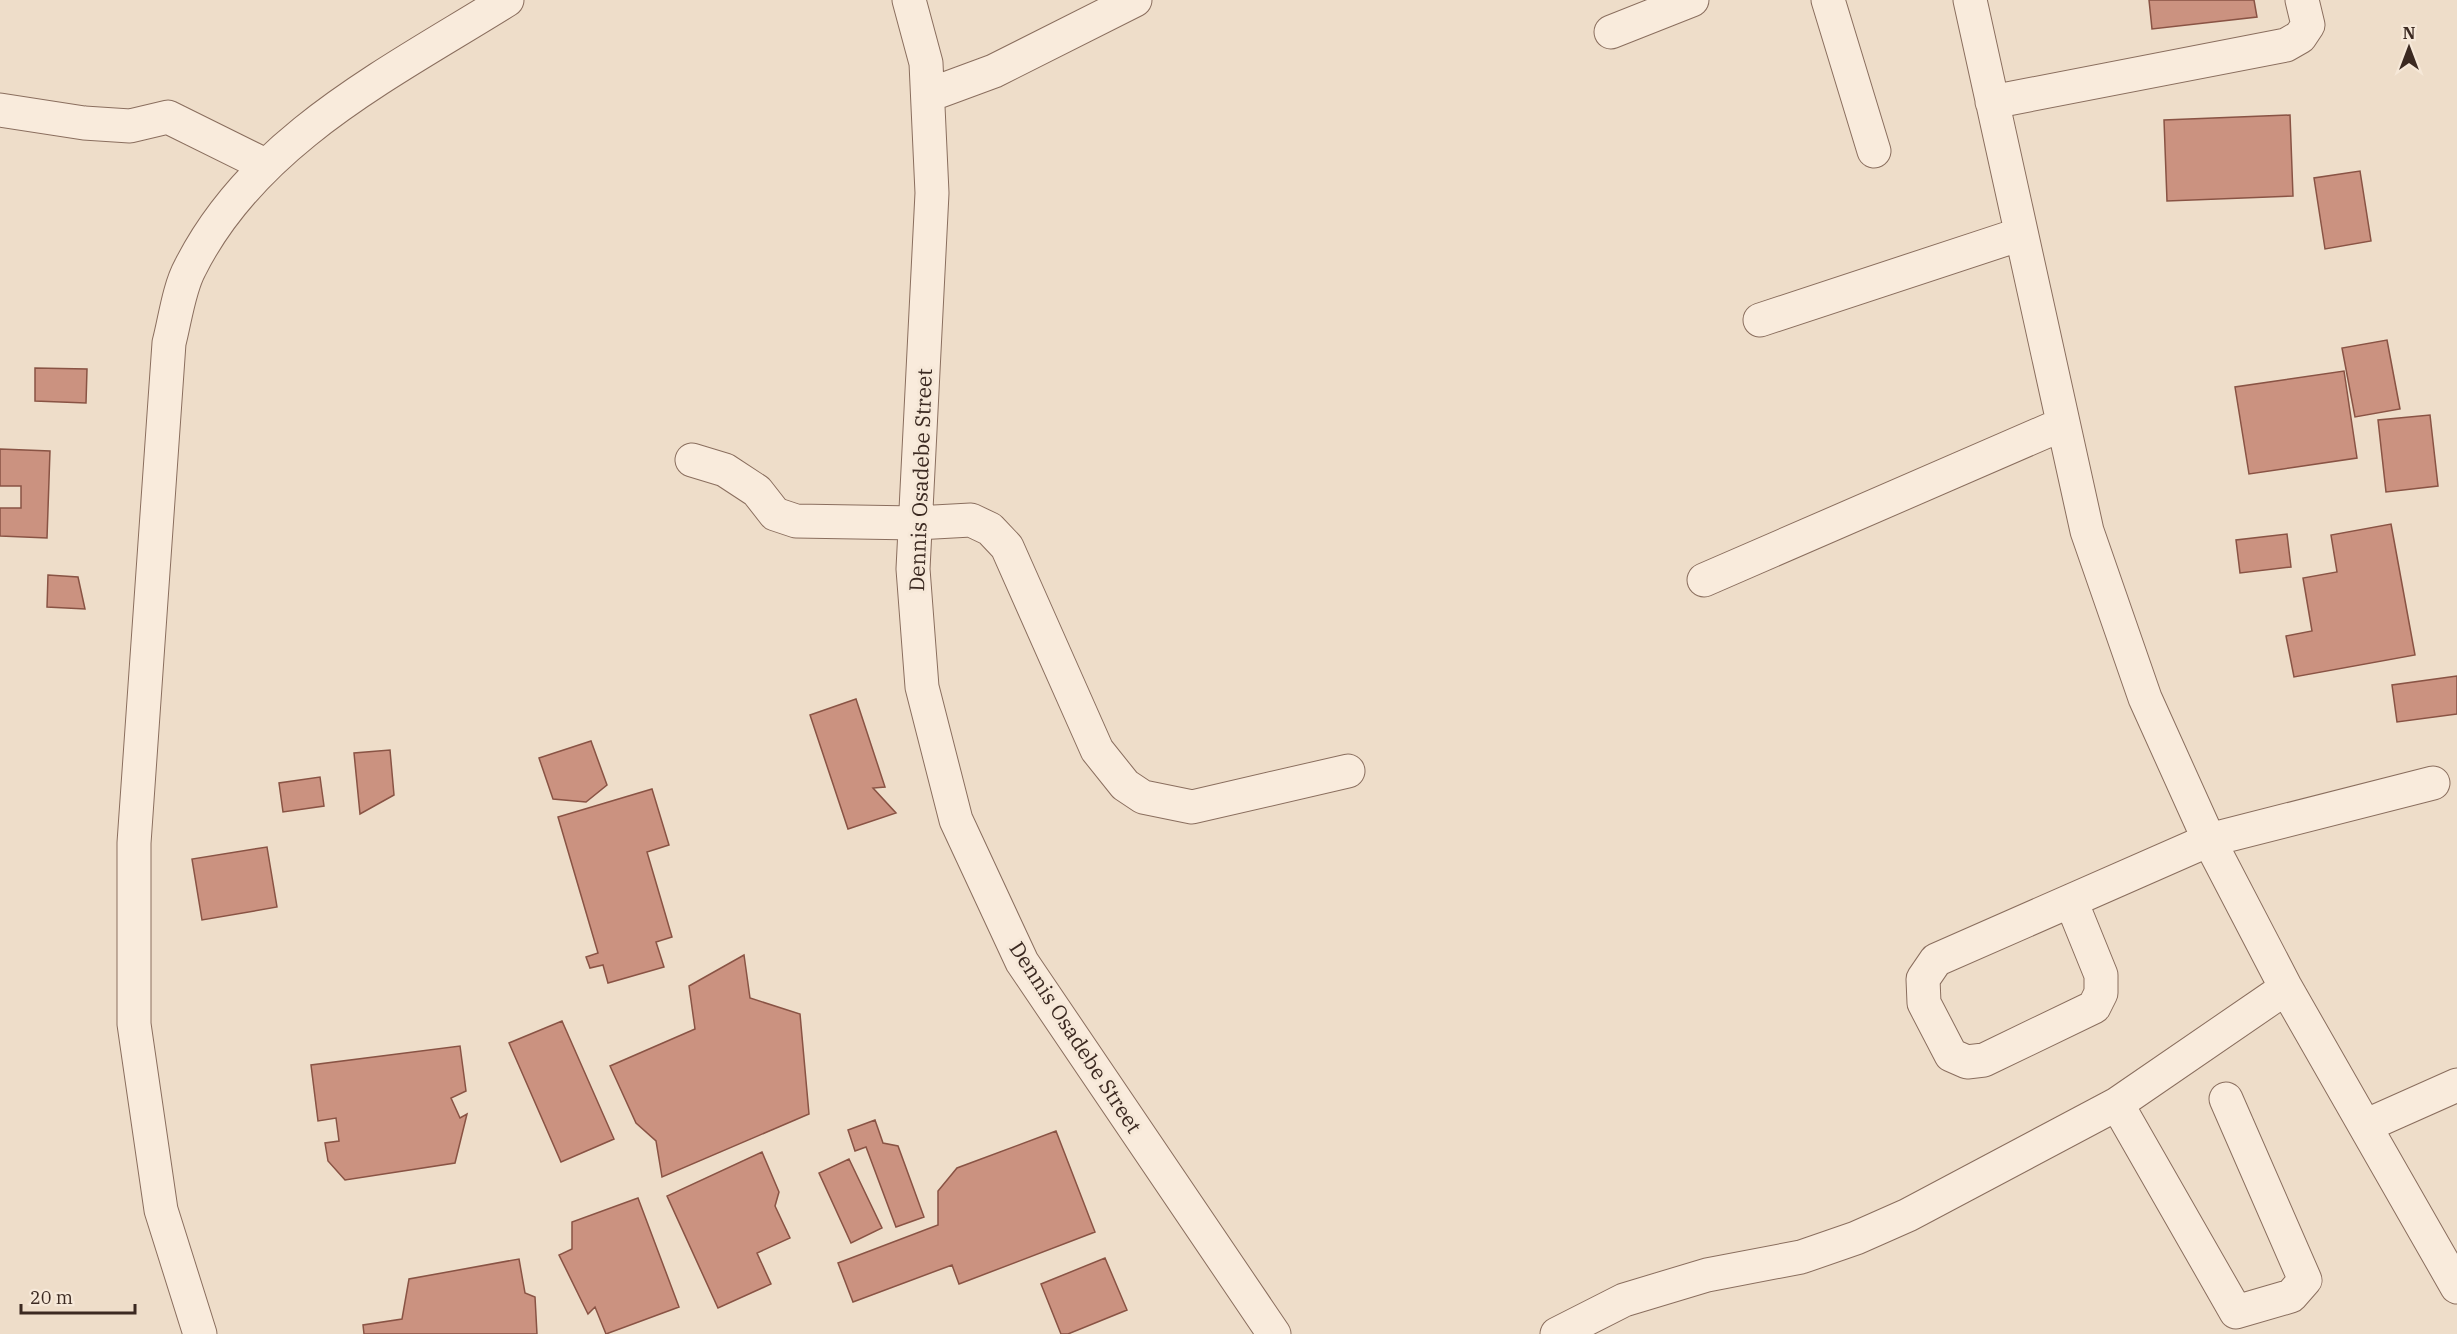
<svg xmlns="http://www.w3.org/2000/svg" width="2457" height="1334" font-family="'IBM Plex Serif',serif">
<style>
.building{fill:#cb9280;stroke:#895344;stroke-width:1.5}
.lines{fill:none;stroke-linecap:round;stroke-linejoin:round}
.minor-casing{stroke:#8a6e5e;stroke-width:35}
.minor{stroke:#f9ebdc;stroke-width:33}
.labels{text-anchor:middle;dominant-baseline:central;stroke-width:6;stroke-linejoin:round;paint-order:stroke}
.street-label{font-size:21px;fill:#3b2921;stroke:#f6e8d8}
</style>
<rect width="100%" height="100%" fill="#eeddc9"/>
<path class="building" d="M2149 0H2254L2257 17 2152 29Z
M2290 115 2293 196 2167 201 2164 120Z
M2360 171 2371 241 2325 249 2314 178Z
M2387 340 2400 409 2355 417 2342 348Z
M35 368 87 369 86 403 35 401Z
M2344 371 2357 458 2249 474 2235 387Z
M2430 415 2438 486 2386 492 2378 420Z
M0 449 50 451 47 538 0 536V508H21V486H0Z
M2391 524 2415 655 2294 677 2286 636 2312 631 2303 578 2337 572 2331 535Z
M2287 534 2291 567 2240 573 2236 540Z
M48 575 78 577 85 609 47 607Z
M2457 676V714L2397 722 2392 685Z
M856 699 885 787 873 788 896 813 848 829 810 715Z
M591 741 607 785 586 802 553 799 539 758Z
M390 750 394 795 360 814 354 753Z
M320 777 324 806 283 812 279 783Z
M652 789 669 845 647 852 672 937 656 942 664 967 608 983 603 965 590 968 586 957 598 953 558 817Z
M267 847 277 907 202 920 192 859Z
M744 955 750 998 800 1014 809 1114 662 1177 656 1141 636 1123 610 1066 695 1029 689 986Z
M562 1021 614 1139 561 1162 509 1043Z
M460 1046 466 1091 451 1098 460 1118 467 1114 455 1163 345 1180 328 1161 325 1143 339 1141 336 1118 318 1121 311 1065Z
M875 1120 883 1143 898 1146 924 1217 896 1227 866 1147 855 1151 848 1130Z
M1056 1131 1095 1232 959 1284 952 1265 853 1302 838 1263 938 1225V1191L957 1168Z
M762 1152 779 1192 775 1206 790 1238 757 1253 771 1284 718 1308 667 1196Z
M849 1159 882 1228 851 1243 819 1173Z
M638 1198 679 1307 606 1334 595 1307 588 1314 559 1255 572 1249V1222Z
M1105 1258 1127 1310 1068 1334H1061L1041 1284Z
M519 1259 525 1293 535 1297 537 1334H364L363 1325 402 1319 409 1279Z"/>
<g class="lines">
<g class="minor-casing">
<path id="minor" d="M909 0 926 63 932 193 913 569 922 687 956 820 1022 962 1274 1334
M1828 0 1874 151
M1970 0 2087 531 2145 698 2209 840 2286 988 2457 1287
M1611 32 1692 0
M929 95 994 71 1135 0
M1992 102 2286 45 2300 37 2308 25 2302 0
M0 110 84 123 130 126 168 117 265 165
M1760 320 2021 234
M692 460 725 470 757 491 775 514 796 521 916 523 971 520 990 529 1007 547 1097 750 1125 785 1143 797 1192 807 1348 771
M1704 580 2063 424
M2071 901 2101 975V993L2094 1007 1984 1060 1967 1062 1951 1055 1924 1003 1923 979 1936 960 2209 840 2433 783
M2117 1104 2236 1312 2291 1296 2305 1280 2226 1099
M2365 1126 2457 1085
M200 1334 161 1210 134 1024V843L169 343C175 320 179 288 190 268 254 140 390 73 507 0
M1557 1334 1624 1300 1707 1275 1801 1257 1856 1238 1908 1215 2117 1104 2286 988"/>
</g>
<use href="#minor" class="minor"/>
</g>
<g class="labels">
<g class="street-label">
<text transform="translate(920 480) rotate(-88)">Dennis Osadebe Street</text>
<text transform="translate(1076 1037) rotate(57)">Dennis Osadebe Street</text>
</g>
</g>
<g transform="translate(2409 48)" stroke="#f6e8d8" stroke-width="4.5" paint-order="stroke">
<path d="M0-4.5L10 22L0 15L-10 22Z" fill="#3b2921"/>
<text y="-9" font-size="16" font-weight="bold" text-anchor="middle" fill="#3b2921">N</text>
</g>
<path d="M21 1304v9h114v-9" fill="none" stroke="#3b2921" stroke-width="3"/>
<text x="30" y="1304" font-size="18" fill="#3b2921" stroke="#f6e8d8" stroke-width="4.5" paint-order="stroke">20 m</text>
</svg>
